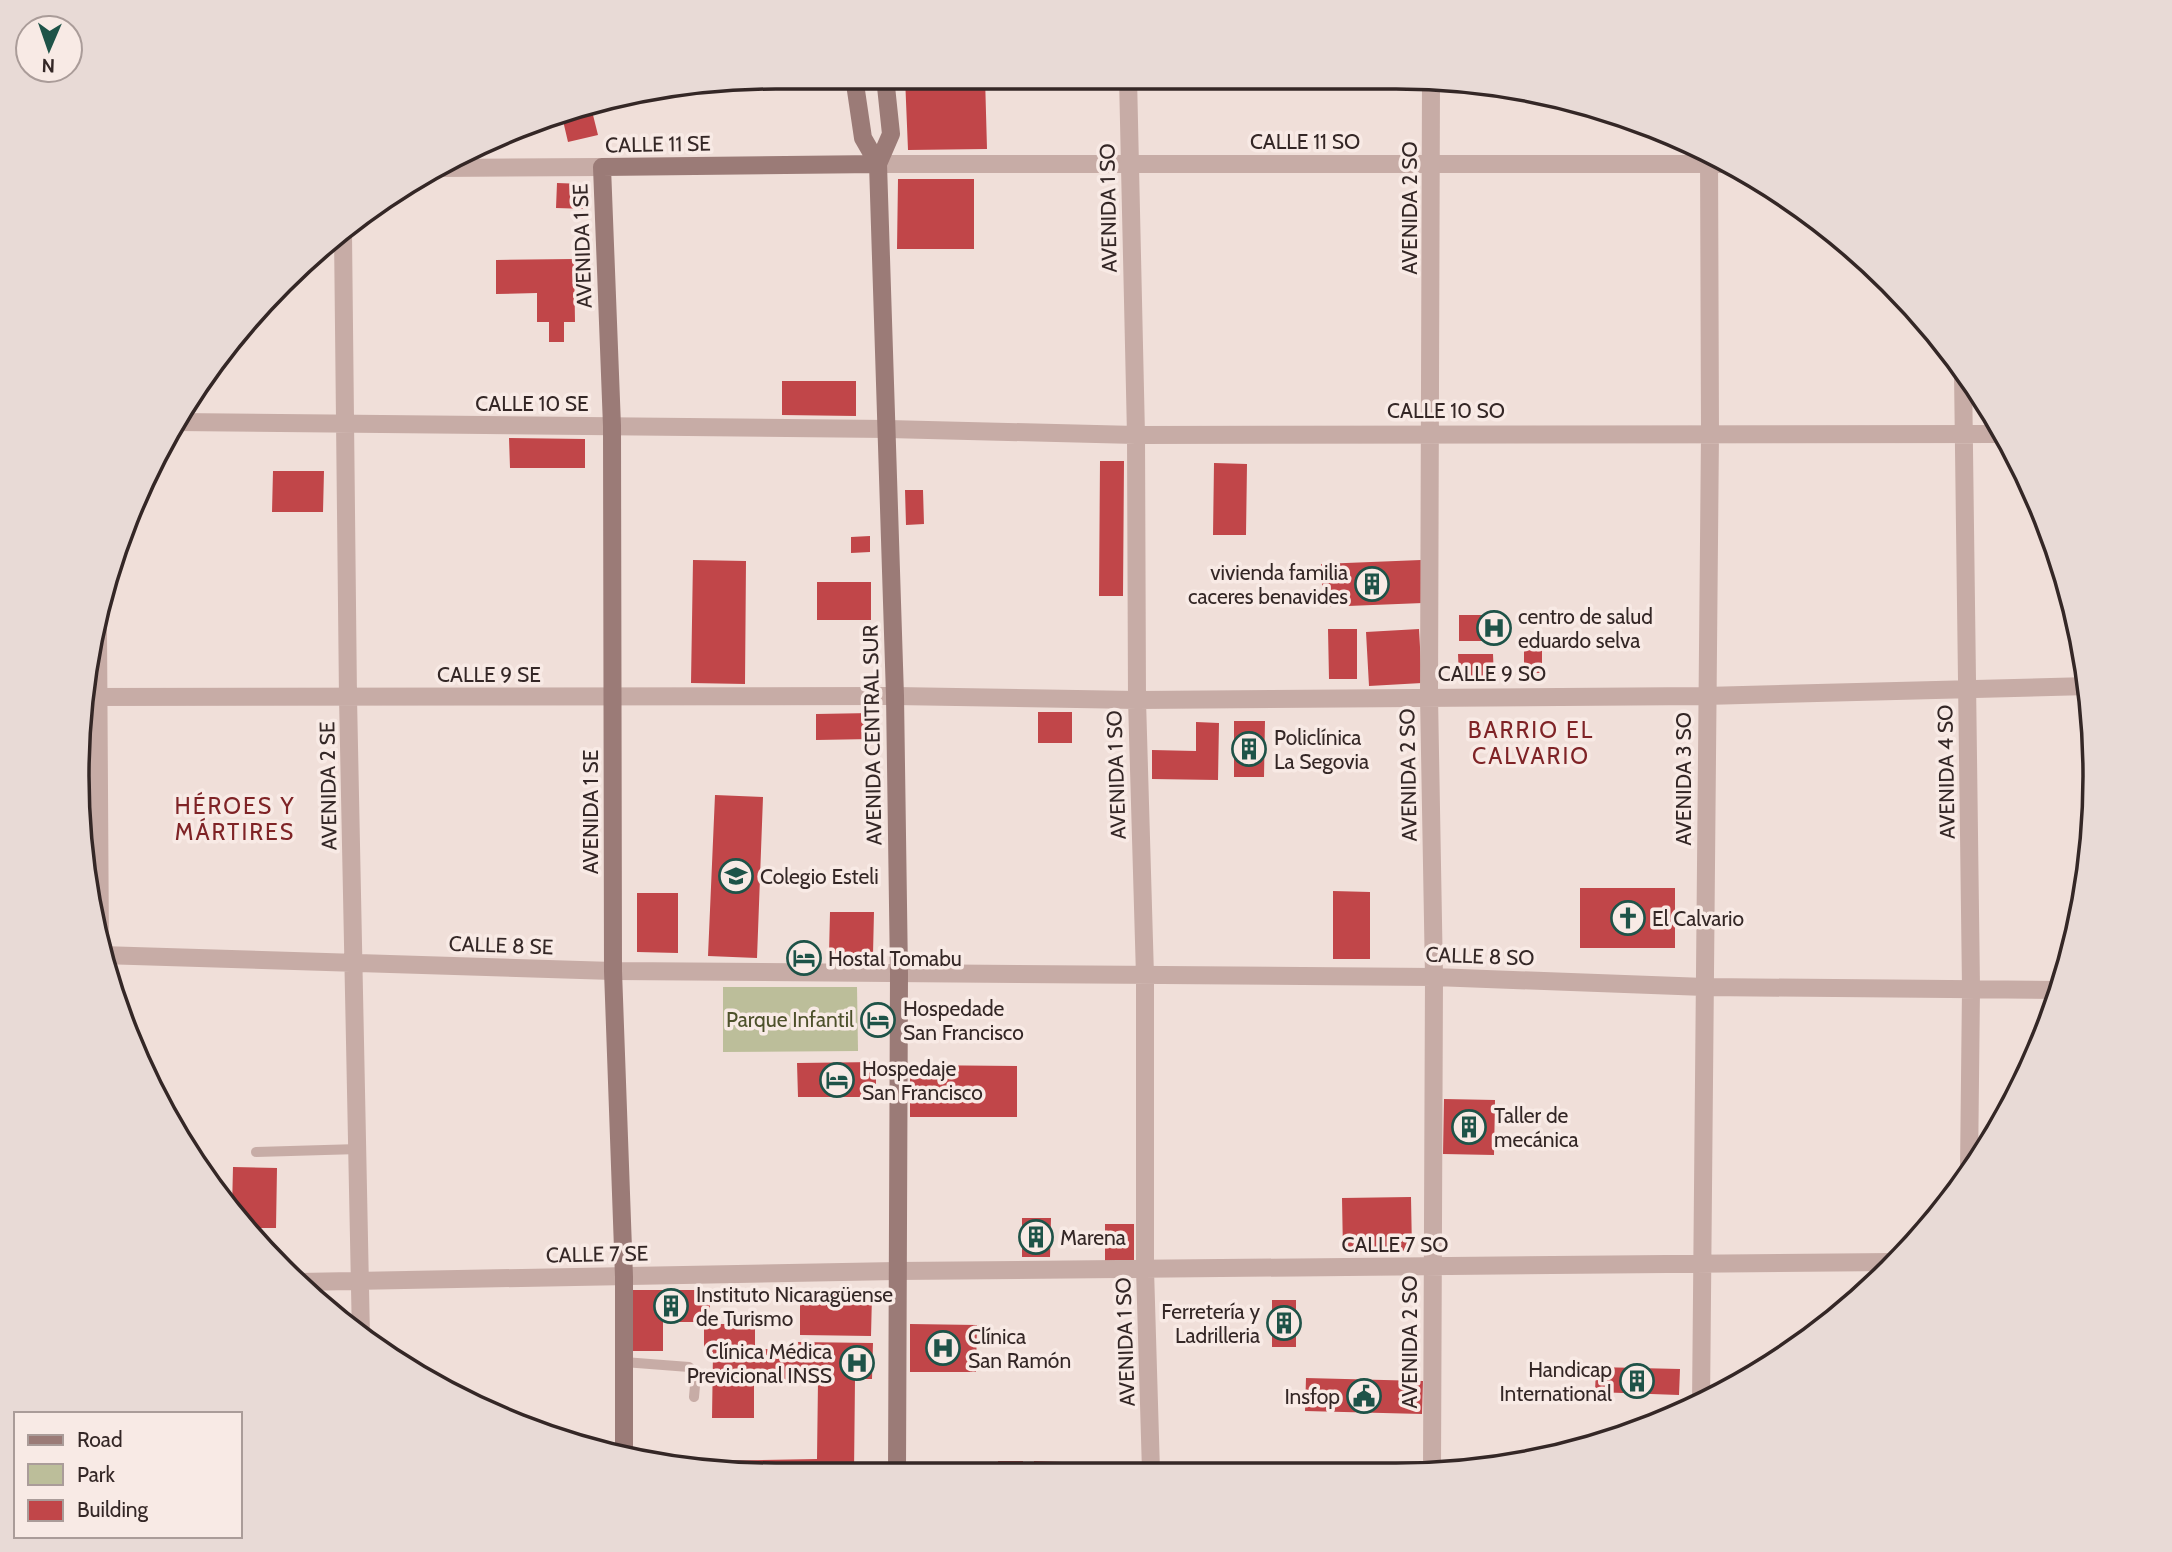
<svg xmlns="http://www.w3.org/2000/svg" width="2172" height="1552" font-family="Cabin,sans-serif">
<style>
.green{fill:#bcbe9a}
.building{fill:#c14649}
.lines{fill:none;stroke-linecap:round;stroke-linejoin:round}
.lane{stroke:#c7aca6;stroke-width:10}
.street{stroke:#c7aca6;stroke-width:18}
.secondary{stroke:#9b7b77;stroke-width:18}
.labels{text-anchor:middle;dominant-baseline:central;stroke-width:7;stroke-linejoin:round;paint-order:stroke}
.street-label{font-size:21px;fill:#342726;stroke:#f8eae5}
.poi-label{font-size:21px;fill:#342726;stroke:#f8eae5;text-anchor:start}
.park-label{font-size:21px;fill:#4d512b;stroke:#f8eae5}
.neighbourhood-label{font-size:23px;letter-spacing:2px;fill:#7f2326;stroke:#f8eae5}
.rim{fill:none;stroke:#342726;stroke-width:3.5}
</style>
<rect width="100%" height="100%" fill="#f0dfd9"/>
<path class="green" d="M723 987H857L858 1051 723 1052Z"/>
<path class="building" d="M905 77H985L987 149 908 150Z
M590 103 598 135 568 142 561 112Z
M547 117 548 120 530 125V123Z
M898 179H974V249H897Z
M557 183 584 184 588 188 587 209 556 208Z
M574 259 575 322H564V342H549V322H537V293L496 294V260Z
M782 381H856V416L782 415Z
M509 438 585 439V468H510Z
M1100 461H1124L1123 596H1099Z
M1214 463 1247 464 1246 535H1213Z
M273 471H324L323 512H272Z
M905 490H923L924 524 906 525Z
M870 536V552L851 553V537Z
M693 560 746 561 745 684 691 683Z
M1421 560 1423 603 1323 607 1321 564Z
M817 582H871V620H817Z
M1459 615H1490V641H1459Z
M1328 629H1357V679H1329Z
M1419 629 1422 683 1369 686 1366 632Z
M1524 645H1542V673H1524Z
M1458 654H1493L1494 679H1459Z
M1038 712H1072V743H1038Z
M872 713V739L816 740V714Z
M1234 721H1265L1264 777H1234Z
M1196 722 1219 723 1218 780 1152 779V750L1196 751Z
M715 795 763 797 757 958 708 956Z
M1580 888H1675V948H1580Z
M1333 891 1370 892V959H1333Z
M637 893H678V953L637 952Z
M830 912H874L873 954H829Z
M869 1013H887V1027L869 1028Z
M876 1062V1097H798L797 1063Z
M910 1065 1017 1066V1117H910Z
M1444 1099 1495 1100 1494 1155 1443 1154Z
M233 1167 277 1168 276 1228H244L232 1209Z
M1411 1197 1412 1251 1343 1252 1342 1198Z
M1022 1218H1051L1050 1257H1022Z
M1105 1224H1134V1261H1105Z
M632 1290H710V1322H663V1351H632Z
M800 1294 872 1295 871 1336 800 1335Z
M1272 1300H1296V1347H1272Z
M704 1324H755V1349H799L798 1342 873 1343 872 1379H855L854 1473 731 1474 660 1462 817 1459 818 1381 754 1380V1418H712L713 1352H704Z
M910 1324 977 1325 976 1372H910Z
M1596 1367 1680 1369 1679 1395 1595 1392Z
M1306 1378 1423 1381 1422 1414 1305 1411Z
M998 1461H1023L1022 1472H997Z
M1034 1461 1062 1462V1472H1034Z"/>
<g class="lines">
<path class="lane" d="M256 1152 359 1149
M624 1362 689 1367 696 1374 694 1397"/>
<path class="street" d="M1128 77 1136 435 1137 700 1145 976V1269L1151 1471
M1431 80 1429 696 1434 977 1432 1469
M878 164H1733
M438 168 602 167
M343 234 348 697 361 1337
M1963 373 1971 988 1969 1171
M176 422 888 429 1136 435 2004 434
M98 629 100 952
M83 697 895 696 1137 700 1705 696 2089 686
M101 955 613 971 1434 977 1705 987 2059 990
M299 1282 896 1271 1894 1262
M1701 1405 1710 433 1709 152"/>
<path class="secondary" d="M854 77 863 138 878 164
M885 77 891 134 878 164 895 696 899 974 897 1473
M624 1456V1277L613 971 612 426 602 167 878 164"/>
</g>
<defs>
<g id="building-ring" transform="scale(1.75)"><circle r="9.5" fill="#f8eae5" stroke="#1e5348" stroke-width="1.5"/><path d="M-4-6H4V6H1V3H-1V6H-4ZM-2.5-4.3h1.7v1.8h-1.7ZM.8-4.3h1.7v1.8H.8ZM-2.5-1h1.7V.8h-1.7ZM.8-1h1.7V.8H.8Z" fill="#1e5348"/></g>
<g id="hospital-ring" transform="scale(1.75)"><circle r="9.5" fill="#f8eae5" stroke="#1e5348" stroke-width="1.5"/><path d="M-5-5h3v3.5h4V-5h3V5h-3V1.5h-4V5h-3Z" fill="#1e5348"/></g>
<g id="university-ring" transform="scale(1.75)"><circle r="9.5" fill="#f8eae5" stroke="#1e5348" stroke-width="1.5"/><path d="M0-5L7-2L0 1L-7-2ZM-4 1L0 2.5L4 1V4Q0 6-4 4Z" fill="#1e5348"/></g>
<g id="church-ring" transform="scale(1.75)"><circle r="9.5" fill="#f8eae5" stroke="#1e5348" stroke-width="1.5"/><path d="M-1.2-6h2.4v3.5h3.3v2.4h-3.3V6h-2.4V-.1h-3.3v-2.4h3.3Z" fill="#1e5348"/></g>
<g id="hotel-ring" transform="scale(1.75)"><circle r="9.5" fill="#f8eae5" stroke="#1e5348" stroke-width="1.5"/><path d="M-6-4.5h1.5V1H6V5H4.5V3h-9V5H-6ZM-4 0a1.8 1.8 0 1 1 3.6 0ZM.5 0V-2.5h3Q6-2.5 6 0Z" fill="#1e5348"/></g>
<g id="civic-ring" transform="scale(1.75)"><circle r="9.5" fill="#f8eae5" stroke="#1e5348" stroke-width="1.5"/><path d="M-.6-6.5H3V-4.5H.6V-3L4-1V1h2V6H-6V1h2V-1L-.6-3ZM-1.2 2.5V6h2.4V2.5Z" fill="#1e5348"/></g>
</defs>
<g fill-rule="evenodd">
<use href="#building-ring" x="1372" y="584"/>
<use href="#hospital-ring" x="1494" y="628"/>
<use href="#building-ring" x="1249" y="749"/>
<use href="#university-ring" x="736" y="876"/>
<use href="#church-ring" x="1628" y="918"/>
<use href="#hotel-ring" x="804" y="958"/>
<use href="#hotel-ring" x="878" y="1020"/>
<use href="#hotel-ring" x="837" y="1080"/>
<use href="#building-ring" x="1469" y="1127"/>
<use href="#building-ring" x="1036" y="1237"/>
<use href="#building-ring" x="671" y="1306"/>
<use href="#building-ring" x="1284" y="1323"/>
<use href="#hospital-ring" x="943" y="1348"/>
<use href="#hospital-ring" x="857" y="1363"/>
<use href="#building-ring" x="1637" y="1381"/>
<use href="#civic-ring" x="1364" y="1396"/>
</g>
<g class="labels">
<g class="street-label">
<text x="1305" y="141">CALLE 11 SO</text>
<text transform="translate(658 144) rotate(-1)">CALLE 11 SE</text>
<text transform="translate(1108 208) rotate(-91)">AVENIDA 1 SO</text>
<text transform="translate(1409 208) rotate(-90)">AVENIDA 2 SO</text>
<text transform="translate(582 246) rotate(-92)">AVENIDA 1 SE</text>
<text x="532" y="403">CALLE 10 SE</text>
<text x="1446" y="410">CALLE 10 SO</text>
<text x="1492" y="673">CALLE 9 SO</text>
<text x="489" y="674">CALLE 9 SE</text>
<text transform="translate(872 735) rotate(-91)">AVENIDA CENTRAL SUR</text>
<text transform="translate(1946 772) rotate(-91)">AVENIDA 4 SO</text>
<text transform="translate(1116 775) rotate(-92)">AVENIDA 1 SO</text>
<text transform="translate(1408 775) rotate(-91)">AVENIDA 2 SO</text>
<text transform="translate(1683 779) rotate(-90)">AVENIDA 3 SO</text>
<text transform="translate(328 786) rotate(-91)">AVENIDA 2 SE</text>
<text transform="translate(590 812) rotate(-90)">AVENIDA 1 SE</text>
<text transform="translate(501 945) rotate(2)">CALLE 8 SE</text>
<text transform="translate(1480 956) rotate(2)">CALLE 8 SO</text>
<text x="1395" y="1244">CALLE 7 SO</text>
<text transform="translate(597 1254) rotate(-1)">CALLE 7 SE</text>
<text transform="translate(1125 1342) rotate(-92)">AVENIDA 1 SO</text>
<text transform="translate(1409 1342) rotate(-90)">AVENIDA 2 SO</text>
</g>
<g class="poi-label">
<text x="1348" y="572" text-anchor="end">vivienda familia<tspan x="1348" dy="24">caceres benavides</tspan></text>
<text x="1518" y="616">centro de salud<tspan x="1518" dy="24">eduardo selva</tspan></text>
<text x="1274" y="737">Policlínica<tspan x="1274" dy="24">La Segovia</tspan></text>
<text x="760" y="876">Colegio Esteli</text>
<text x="1652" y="918">El Calvario</text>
<text x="828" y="958">Hostal Tomabu</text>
<text x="903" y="1008">Hospedade<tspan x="903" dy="24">San Francisco</tspan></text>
<text x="862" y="1068">Hospedaje<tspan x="862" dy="24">San Francisco</tspan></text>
<text x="1494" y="1115">Taller de<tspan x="1494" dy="24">mecánica</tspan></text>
<text x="1060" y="1237">Marena</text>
<text x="696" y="1294">Instituto Nicaragüense<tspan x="696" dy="24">de Turismo</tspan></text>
<text x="1260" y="1311" text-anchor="end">Ferretería y<tspan x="1260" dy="24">Ladrilleria</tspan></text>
<text x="968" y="1336">Clínica<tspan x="968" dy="24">San Ramón</tspan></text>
<text x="832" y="1351" text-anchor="end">Clínica Médica<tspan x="832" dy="24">Previcional INSS</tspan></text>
<text x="1612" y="1369" text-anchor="end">Handicap<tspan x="1612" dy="24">International</tspan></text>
<text x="1340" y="1396" text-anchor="end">Insfop</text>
</g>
<g class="park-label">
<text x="790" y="1019">Parque Infantil</text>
</g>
<g class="neighbourhood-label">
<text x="1531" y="730">BARRIO EL<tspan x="1531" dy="26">CALVARIO</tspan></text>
<text x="235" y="806">HÉROES Y<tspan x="235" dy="26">MÁRTIRES</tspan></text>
</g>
</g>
<path d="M0 0H2172V1552H0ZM776 89H1396A687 687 0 0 1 2083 776V776A687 687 0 0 1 1396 1463H776A687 687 0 0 1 89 776V776A687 687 0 0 1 776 89Z" fill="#e8dad6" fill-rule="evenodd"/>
<path class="rim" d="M776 89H1396A687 687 0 0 1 2083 776V776A687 687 0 0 1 1396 1463H776A687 687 0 0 1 89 776V776A687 687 0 0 1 776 89Z"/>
<rect x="14" y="1412" width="228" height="126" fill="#f8eae5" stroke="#aa9c99" stroke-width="2"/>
<rect x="28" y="1435" width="35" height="10" fill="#9b7b77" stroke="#aa9c99" stroke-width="2"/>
<text x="77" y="1447" font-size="21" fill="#342726">Road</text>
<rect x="28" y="1464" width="35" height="21" fill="#bcbe9a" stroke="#aa9c99" stroke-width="2"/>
<text x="77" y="1482" font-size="21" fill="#342726">Park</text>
<rect x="28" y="1500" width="35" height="21" fill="#c14649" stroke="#aa9c99" stroke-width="2"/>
<text x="77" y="1517" font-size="21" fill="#342726">Building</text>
<g transform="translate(49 49) rotate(182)"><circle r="33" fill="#f8eae5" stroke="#aa9c99" stroke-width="2"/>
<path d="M0-5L12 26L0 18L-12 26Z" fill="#1e5348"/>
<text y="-10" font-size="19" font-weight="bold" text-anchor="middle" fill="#342726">N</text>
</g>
</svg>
